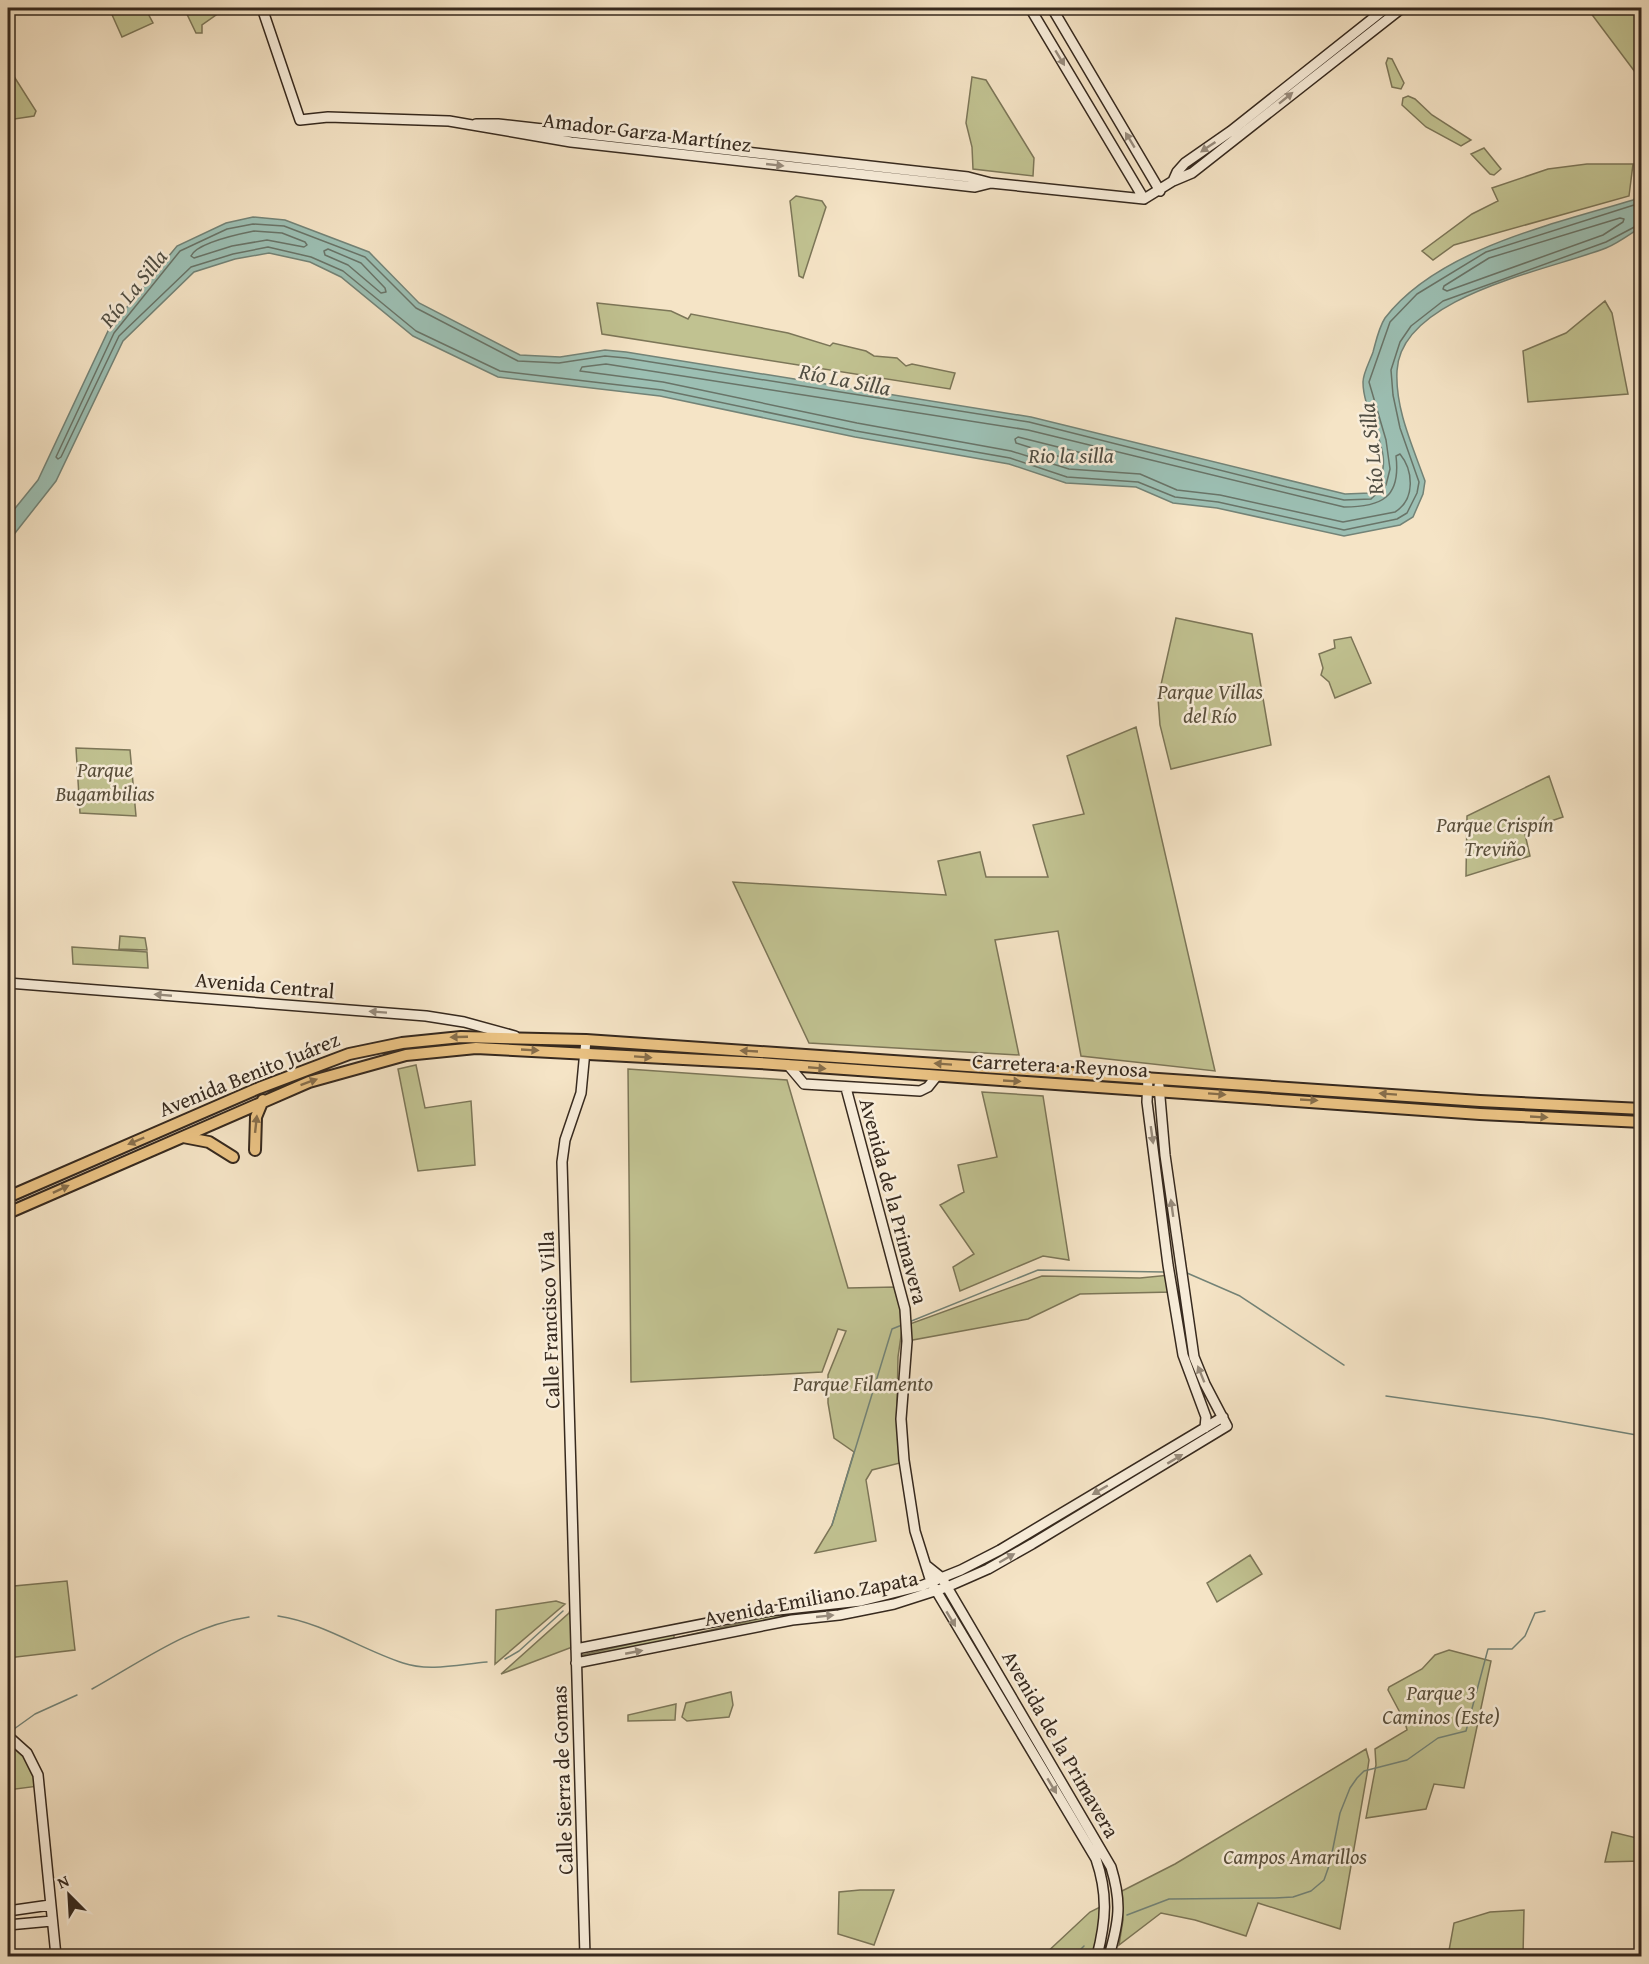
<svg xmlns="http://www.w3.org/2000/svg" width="1649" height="1964" font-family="'Gentium Book Plus',serif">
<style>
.green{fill:#c1c291;stroke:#7c7658;stroke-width:1.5}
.water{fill:#9cbfb3;stroke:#738377;stroke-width:1.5}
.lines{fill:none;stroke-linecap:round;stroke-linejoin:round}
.shore{stroke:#697468;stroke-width:1.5}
.stream{stroke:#738377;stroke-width:1.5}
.secondary-casing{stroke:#36291e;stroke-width:12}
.primary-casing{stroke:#36291e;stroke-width:14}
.secondary{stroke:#f8edda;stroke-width:9}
.primary{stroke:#eac283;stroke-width:10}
.oneway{fill:#978b7c}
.oneway2{fill:#876e4b}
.labels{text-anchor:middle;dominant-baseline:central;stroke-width:5;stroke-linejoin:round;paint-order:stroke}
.street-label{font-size:21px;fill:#36291e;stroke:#f8edda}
.park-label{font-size:21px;font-style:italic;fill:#594f3b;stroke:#f8edda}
.water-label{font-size:22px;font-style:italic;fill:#504e43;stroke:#f8edda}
</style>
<rect width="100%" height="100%" fill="#f5e4c6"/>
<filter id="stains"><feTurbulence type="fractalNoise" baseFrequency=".00333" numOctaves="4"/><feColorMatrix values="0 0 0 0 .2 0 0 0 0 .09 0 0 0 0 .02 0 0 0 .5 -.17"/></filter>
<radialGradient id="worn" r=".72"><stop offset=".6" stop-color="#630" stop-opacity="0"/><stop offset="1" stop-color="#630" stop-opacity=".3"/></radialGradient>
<path class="green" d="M109 8H145L153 23 122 37Z
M184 8H226L202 25V33H196Z
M1587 8H1641V80Z
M1388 58 1392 59 1404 83 1401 89 1392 87 1386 63Z
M8 67 36 111 34 116 8 120Z
M972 77 986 80 1034 158 1033 176 973 169 972 147 966 123Z
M1408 96 1415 99 1432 115 1471 140 1461 146 1426 127 1402 105 1403 98Z
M1484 148 1501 169 1494 175 1490 174 1471 154Z
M1587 164H1633L1629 196 1454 245 1433 260 1422 251 1472 214 1498 201 1492 188 1548 169Z
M796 196 822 201 826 207 803 278 799 276 790 201Z
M1605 301 1612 313 1628 394 1528 402 1523 351 1566 333Z
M597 303 671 311 688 319 691 314 788 333 830 346 833 343 866 351 874 356 897 358 906 366 912 364 955 373 950 389 602 334Z
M1176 618 1252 634 1271 745 1171 769 1160 725 1158 698Z
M1351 637 1371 683 1335 698 1329 682 1321 675 1323 668 1319 654 1335 648 1334 640Z
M1136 727 1215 1071 1081 1056 1058 931 995 940 1019 1055 809 1043 733 882 946 895 938 861 980 852 986 877H1048L1033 825 1084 814 1067 756Z
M76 748 130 750 136 816 80 813Z
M1549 776 1563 817 1524 830 1530 856 1466 876 1467 816Z
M120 936 145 938 147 950 119 949Z
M72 947 147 952 148 968 73 964Z
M416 1065 425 1108 471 1101 475 1165 418 1171 398 1069Z
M628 1069 787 1080 848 1288 896 1287 903 1322 898 1357 897 1407 900 1463 872 1470 866 1480 876 1541 815 1553 832 1525 854 1452 834 1438 828 1403V1375L846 1331 838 1329 822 1372 631 1382Z
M982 1092 1043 1096 1069 1260 1043 1256 960 1291 953 1267 974 1254 940 1205 964 1192 958 1165 997 1157Z
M1170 1275 1173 1292 1080 1294 1028 1319 907 1341V1325L1042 1276 1140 1278Z
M1250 1555 1262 1574 1217 1602 1207 1583Z
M67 1581 75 1650 8 1658V1599L13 1597 14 1586Z
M556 1601 565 1604 495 1664 496 1610Z
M572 1604 575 1646 501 1674 569 1613Z
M785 1613 787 1623 682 1644 680 1637Z
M674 1634V1645L584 1664 582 1655Z
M1449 1650 1491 1661 1464 1788 1434 1784 1426 1809 1366 1818 1376 1765 1375 1749 1407 1730 1405 1722 1388 1690 1389 1687 1422 1669 1435 1655Z
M731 1692 733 1705 729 1717 687 1721 682 1717 686 1703Z
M676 1704 675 1720 628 1721V1715Z
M8 1742 27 1753 39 1786 8 1790Z
M1366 1749 1369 1760 1367 1774 1340 1929 1258 1903 1246 1936 1195 1920 1161 1913 1119 1945 1123 1920 1120 1892 1175 1864Z
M1612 1832 1641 1839V1861L1605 1862Z
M860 1890H894L874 1945 838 1934 839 1892Z
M1102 1906 1094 1956H1043L1090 1912Z
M1524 1910 1523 1956H1448L1454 1923 1490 1912Z"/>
<path class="water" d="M1641 193V227C1630 234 1618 243 1606 248 1550 270 1400 296 1397 371 1395 409 1413 447 1425 481L1423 494 1413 517 1400 525 1344 536 1217 508 1173 503 1136 487 1066 483 1009 464 855 437 660 396 498 377 413 336 341 277 310 262 269 253 235 259 194 272 123 341 56 481 8 542V517L38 480 109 329 177 246 226 223 253 217 285 220 369 252 419 303 520 355 560 357 605 350 626 352 1031 417 1345 494 1370 493C1404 460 1363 420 1363 382 1363 373 1370 361 1373 352 1376 341 1379 327 1385 318 1438 249 1554 224 1633 200Z"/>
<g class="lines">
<path class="shore" d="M1642 201 1634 205 1486 252 1417 294 1390 322 1369 382 1386 440 1390 469 1386 485 1371 499 1344 500 1287 487 1029 422 626 358 605 356 559 363 518 361 416 308 365 257 284 226 253 224 227 229 180 251 114 333 56 457 58 459 61 457 119 336 191 267 233 254 268 247 311 257 343 271 416 331 500 371 662 390 856 431 1010 458 1067 477 1138 482 1175 497 1218 502 1344 530 1397 519 1407 513 1417 493 1419 482 1400 428 1393 395 1391 370 1400 342 1411 326 1443 301 1606 242 1642 223
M1620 218 1624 219 1623 222 1603 235 1447 291 1443 289 1444 286 1489 258Z
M254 231 282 233 305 242 307 245 304 247 267 240 232 246 194 258 191 256C197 243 239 234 254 231Z
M328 249 361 263 385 288 386 292 381 293 348 265 325 255 324 251Z
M606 364 1028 430 1344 507C1381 507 1401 498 1396 456L1400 454C1413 470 1416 499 1395 512L1343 522 1220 495 1177 490 1140 474 1069 469 1011 451 857 423 663 382 580 371 582 367Z
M1018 437 1094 456 1096 460 1093 462 1070 460 1016 443 1015 439Z"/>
<path class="stream" d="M1187 1273 1240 1296 1344 1365
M909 1322 1038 1270 1164 1272
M1386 1396 1542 1418 1642 1436
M832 1525 892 1329 902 1325
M278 1616C324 1623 360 1649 403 1663 429 1672 461 1664 487 1662
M505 1659 519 1651 563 1611
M92 1689C142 1661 191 1625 249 1617
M14 1729 35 1714 77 1695
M1127 1915 1169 1899 1275 1898 1293 1897 1311 1891 1324 1880 1330 1863 1340 1813 1350 1788 1357 1778 1364 1771 1407 1760 1438 1738 1466 1731 1488 1649H1512L1525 1636 1535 1613 1545 1611
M1074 1956 1084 1946"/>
<g class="secondary-casing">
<path id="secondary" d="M262 8 300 120 328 117 449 121 571 142 975 187 991 183
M1030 8 1144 199
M1052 8 1160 191
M476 124H498L968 177 991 183 1144 199 1173 181 1192 173 1402 8
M1173 181 1177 172 1185 163 1231 131 1386 8
M8 983 426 1016 464 1022 515 1036
M788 1065 804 1084 920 1091 928 1087 936 1077
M1148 1077 1147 1102 1168 1265 1183 1355 1206 1417 1205 1428
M846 1088 905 1309 907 1341 901 1419 904 1460 915 1531 931 1582 1096 1859C1108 1894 1106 1921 1097 1956
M927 1566 942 1578 947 1587 1111 1867C1122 1903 1119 1921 1109 1956
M576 1649 769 1611 861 1601 921 1586 961 1570 1000 1550 1223 1417
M576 1663 792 1620 839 1615 894 1604 947 1587 988 1569 1032 1544 1227 1426 1205 1384 1194 1357 1165 1155 1159 1086
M8 1736 27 1753 38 1775 56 1956
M8 1911 50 1905
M8 1925 52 1921
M585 1956 562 1162 565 1140 581 1093 586 1040"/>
</g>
<g class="primary-casing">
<path id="primary" d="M183 1137 209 1142 233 1157
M255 1150 256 1117 263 1100
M8 1197 259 1088 349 1054 402 1043 461 1037 586 1040 1480 1101 1642 1109
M8 1213 309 1082 406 1055 476 1048 759 1063 1480 1114 1642 1122"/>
</g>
<use href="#secondary" class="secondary"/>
<use href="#primary" class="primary"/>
</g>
<defs><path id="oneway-solid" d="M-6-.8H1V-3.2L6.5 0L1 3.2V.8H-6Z" transform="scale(1.5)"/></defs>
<g class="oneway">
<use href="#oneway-solid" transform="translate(1060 58) rotate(59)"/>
<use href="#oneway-solid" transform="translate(1286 98) rotate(-39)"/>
<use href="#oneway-solid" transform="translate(1130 140) rotate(-121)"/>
<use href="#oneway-solid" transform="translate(1208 147) rotate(146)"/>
<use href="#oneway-solid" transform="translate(775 165) rotate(6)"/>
<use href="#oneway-solid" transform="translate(163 995) rotate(-175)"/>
<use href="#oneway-solid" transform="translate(378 1012) rotate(-176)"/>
<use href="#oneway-solid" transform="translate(1152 1135) rotate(82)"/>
<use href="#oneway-solid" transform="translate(1172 1208) rotate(-98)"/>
<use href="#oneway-solid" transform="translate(1201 1374) rotate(-112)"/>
<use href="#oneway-solid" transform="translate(1175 1459) rotate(-31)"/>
<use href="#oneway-solid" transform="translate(1100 1490) rotate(150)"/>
<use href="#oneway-solid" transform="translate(1007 1558) rotate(-30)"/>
<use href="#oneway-solid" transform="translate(825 1616) rotate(-6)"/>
<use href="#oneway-solid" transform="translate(951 1619) rotate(59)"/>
<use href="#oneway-solid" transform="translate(634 1652) rotate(-11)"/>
<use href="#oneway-solid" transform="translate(1052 1786) rotate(59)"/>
</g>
<g class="oneway2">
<use href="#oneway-solid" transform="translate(459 1037) rotate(178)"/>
<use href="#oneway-solid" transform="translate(530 1050) rotate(3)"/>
<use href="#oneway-solid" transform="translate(749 1051) rotate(-177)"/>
<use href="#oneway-solid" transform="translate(643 1057) rotate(4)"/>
<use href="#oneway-solid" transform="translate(943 1064) rotate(-176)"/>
<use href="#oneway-solid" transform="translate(817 1068) rotate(5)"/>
<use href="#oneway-solid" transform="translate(1012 1081) rotate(3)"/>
<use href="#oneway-solid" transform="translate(309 1082) rotate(-20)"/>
<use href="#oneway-solid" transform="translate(1217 1094) rotate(4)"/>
<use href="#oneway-solid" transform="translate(1388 1094) rotate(-176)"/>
<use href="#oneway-solid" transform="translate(1309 1100) rotate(3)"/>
<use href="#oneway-solid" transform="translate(1539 1117) rotate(3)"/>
<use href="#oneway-solid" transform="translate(256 1124) rotate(-84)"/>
<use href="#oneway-solid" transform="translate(136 1141) rotate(157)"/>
<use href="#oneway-solid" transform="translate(61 1189) rotate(-25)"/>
</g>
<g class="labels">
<g class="street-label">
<text transform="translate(647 132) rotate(7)">Amador Garza Martínez</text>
<text transform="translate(265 985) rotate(5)">Avenida Central</text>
<text transform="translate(1060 1065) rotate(3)">Carretera a Reynosa</text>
<text transform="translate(249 1074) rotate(-22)">Avenida Benito Juárez</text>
<text transform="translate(894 1201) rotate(75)">Avenida de la Primavera</text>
<text transform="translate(549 1320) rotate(-92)">Calle Francisco Villa</text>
<text transform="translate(811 1598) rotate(-11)">Avenida Emiliano Zapata</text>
<text transform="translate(1061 1744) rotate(60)">Avenida de la Primavera</text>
<text transform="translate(562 1780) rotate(-92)">Calle Sierra de Gomas</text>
</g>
<g class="park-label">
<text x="1210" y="691">Parque Villas<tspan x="1210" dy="24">del Río</tspan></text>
<text x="105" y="769">Parque<tspan x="105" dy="24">Bugambilias</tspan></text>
<text x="1495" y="824">Parque Crispín<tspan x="1495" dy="24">Treviño</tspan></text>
<text x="863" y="1383">Parque Filamento</text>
<text x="1441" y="1692">Parque 3<tspan x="1441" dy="24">Caminos (Este)</tspan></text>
<text x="1295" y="1856">Campos Amarillos</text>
</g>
<g class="water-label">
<text transform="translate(133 288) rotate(-51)">Río La Silla</text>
<text transform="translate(845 379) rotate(11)">Río La Silla</text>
<text transform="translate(1371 449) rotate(-96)">Río La Silla</text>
<text x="1071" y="455">Rio la silla</text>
</g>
</g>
<rect width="1649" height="1964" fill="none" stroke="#f5e4c6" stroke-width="30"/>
<rect x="9" y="9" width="1631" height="1946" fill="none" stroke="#36291e" stroke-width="3"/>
<rect x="15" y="15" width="1619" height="1934" fill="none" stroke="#36291e" stroke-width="1.5"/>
<g transform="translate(69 1895) rotate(336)" stroke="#f8edda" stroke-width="4.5" paint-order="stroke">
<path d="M0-4.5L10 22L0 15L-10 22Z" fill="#36291e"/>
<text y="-9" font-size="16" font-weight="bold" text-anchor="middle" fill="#36291e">N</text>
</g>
<rect width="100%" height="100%" filter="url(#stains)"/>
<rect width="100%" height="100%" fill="url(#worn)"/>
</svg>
